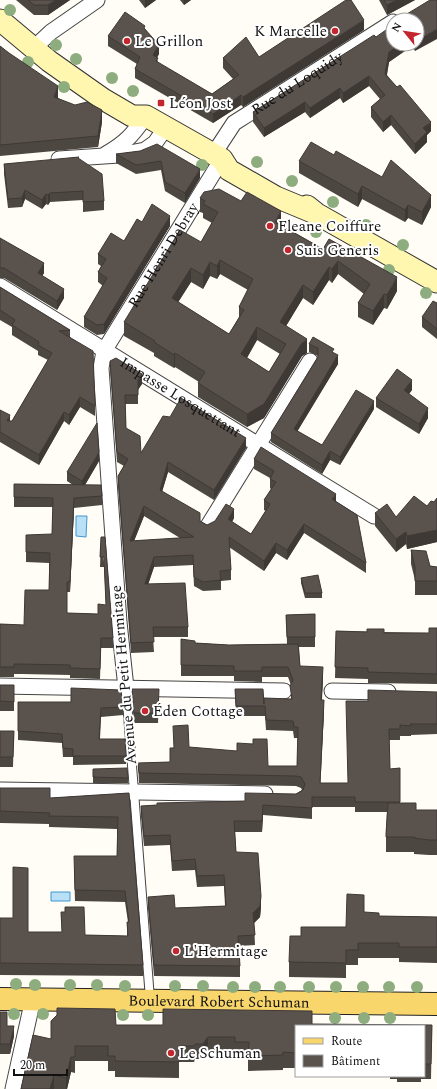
<svg xmlns="http://www.w3.org/2000/svg" width="437" height="1089" font-family="Spectral,serif">
<style>
.water{fill:#b9e0f7;stroke:#3f96cf}
.lines{fill:none;stroke-linecap:round;stroke-linejoin:round}
.lane-casing{stroke:#444;stroke-width:10}
.street-casing{stroke:#444;stroke-width:17}
.secondary-casing{stroke:#333;stroke-width:23}
.primary-casing{stroke:#222;stroke-width:24}
.lane{stroke:#fff;stroke-width:8}
.street{stroke:#fff;stroke-width:15}
.secondary{stroke:#fff6b0;stroke-width:21}
.primary{stroke:#f9d66b;stroke-width:22}
.tree{fill:#8dad7f}
.wall{fill:#4d4742;fill-rule:evenodd}
.shaded-wall{fill:#3f3936}
.building{fill:#5a524d;stroke:#3f3936;fill-rule:evenodd}
.poi-dot{fill:#c4262e;stroke:#fff;stroke-width:1.5}
.labels{text-anchor:middle;dominant-baseline:central;stroke-width:4;stroke-linejoin:round;paint-order:stroke}
.poi-label{font-size:15px;fill:#111;stroke:#fff;text-anchor:start}
.street-label{font-size:15px;fill:#111;stroke:#fff}
</style>
<rect width="100%" height="100%" fill="#fffdf5"/>
<path class="water" d="M76 516H87L86 537 76 536Z
M51 892H70V901H51Z"/>
<g class="lines">
<g class="lane-casing">
<path id="lane" d="M126 688 150 999"/>
</g>
<g class="street-casing">
<g id="street">
<path d="M34 48 51 32 97 0"/>
<path d="M106 154C126 143 133 134 146 116"/>
<path id="s1" d="M213 155 234 123 393 22"/>
<path d="M59 159 119 155 145 150 155 143 166 127"/>
<path id="s2" d="M0 286 374 516"/>
<path d="M208 526 310 361"/>
<path d="M0 686 284 691"/>
<path id="s3" d="M126 688 119 622 101 368 104 351 222 159"/>
<path d="M332 691 388 692"/>
<path d="M0 790 265 794"/>
<path d="M13 1089 33 999"/>
</g>
</g>
<g class="secondary-casing">
<path id="secondary" d="M0 20 49 61 103 99 132 116H146L222 159 229 170 276 197 317 214
M307 206 317 214 437 282"/>
</g>
<g class="primary-casing">
<g id="primary">
<path id="s4" d="M0 999 437 1004"/>
</g>
</g>
<use href="#lane" class="lane"/>
<use href="#street" class="street"/>
<use href="#secondary" class="secondary"/>
<use href="#primary" class="primary"/>
</g>
<g class="tree">
<circle cx="10" cy="10" r="6"/>
<circle cx="56" cy="45" r="6"/>
<circle cx="76" cy="59" r="6"/>
<circle cx="28" cy="62" r="6"/>
<circle cx="112" cy="78" r="6"/>
<circle cx="64" cy="87" r="6"/>
<circle cx="133" cy="91" r="6"/>
<circle cx="257" cy="162" r="6"/>
<circle cx="202" cy="165" r="6"/>
<circle cx="292" cy="181" r="6"/>
<circle cx="333" cy="202" r="6"/>
<circle cx="366" cy="225" r="6"/>
<circle cx="316" cy="232" r="6"/>
<circle cx="403" cy="245" r="6"/>
<circle cx="389" cy="270" r="6"/>
<circle cx="426" cy="293" r="6"/>
<circle cx="16" cy="984" r="6"/>
<circle cx="35" cy="985" r="6"/>
<circle cx="70" cy="985" r="6"/>
<circle cx="97" cy="985" r="6"/>
<circle cx="125" cy="986" r="6"/>
<circle cx="175" cy="986" r="6"/>
<circle cx="203" cy="986" r="6"/>
<circle cx="233" cy="987" r="6"/>
<circle cx="255" cy="987" r="6"/>
<circle cx="280" cy="987" r="6"/>
<circle cx="309" cy="987" r="6"/>
<circle cx="336" cy="987" r="6"/>
<circle cx="363" cy="987" r="6"/>
<circle cx="389" cy="987" r="6"/>
<circle cx="417" cy="987" r="6"/>
<circle cx="14" cy="1014" r="6"/>
<circle cx="43" cy="1014" r="6"/>
<circle cx="123" cy="1015" r="6"/>
<circle cx="148" cy="1015" r="6"/>
<circle cx="335" cy="1018" r="6"/>
<circle cx="364" cy="1018" r="6"/>
<circle cx="390" cy="1018" r="6"/>
</g>
<path class="wall" d="M16 0H70L48 15H34Z
M139 0H156L145 8Z
M180 0H191L184 5Z
M379 0H415L387 15Z
M430 0 415 51 412 46 389 62 387 75 431 131 427 135V142L415 154 391 125 383 132 371 117V107L380 99 369 86 343 103 340 98 310 118 305 112 264 137 253 122V112L376 37 393 44H417Z
M145 29 159 54 157 57 158 63 212 94 233 79 223 68V58L259 57 364 30 243 107 241 105 213 123 135 78V69L137 64 108 46V36Z
M0 46 58 97V98L102 122 98 147 0 156Z
M140 151 200 178 185 203 165 191 161 170 136 174 116 163V154Z
M79 159 104 201V210L83 212V200L50 202 48 205 46 204 42 209 25 199 22 207 8 208 4 174V164Z
M299 161 431 207 422 225 408 218 405 222 362 199 358 207 299 173Z
M200 198 281 224V225L397 291 387 309 384 308 373 325 358 317V303L364 294 338 274 332 283 329 280 313 305 303 298 286 326 307 353 302 356 264 418 247 427 198 397V383L199 382 175 367 174 368 154 356V353L124 336V322L201 242 212 223 203 218V213L200 212ZM220 274 248 290 239 307V317L229 334 178 302 191 282 203 289 210 276 217 279ZM257 340 280 354 269 372 247 358Z
M142 222 170 226 104 334 97 335 84 327V317L103 286 98 282V272L101 266 98 264V254L124 241Z
M0 238 44 273 42 276 64 298 57 310 4 278H0Z
M0 287 70 330V337L95 406V416L80 407 69 425 64 421 39 465 0 442V410L10 421H12L48 360 38 355V351L12 335V327L0 320Z
M437 303V339L422 327V317Z
M309 344 334 353 338 364 297 431 322 445 374 409 340 465 330 460 322 474 271 442V433L318 356 309 352Z
M110 361 142 384 138 389V404H125L126 428 141 453 246 448 214 500 168 472 162 491 200 521 207 525 234 518 232 522 251 534 266 511 264 510V500L271 489 270 488V478L254 469V459L336 502 366 563V573L304 533 287 560 276 553 264 571 229 547 231 570V580L221 581V590L203 591 194 586 193 565 154 567 148 584 188 627V637H153L154 652 131 653 118 486V476L124 466 117 462 110 370ZM144 516 180 538 134 541Z
M412 390 409 394 428 418 419 434 376 407V398Z
M99 461 85 485 102 496V505L74 508 70 592H67V613L98 614 106 605 104 567H100L101 537 113 638V648H101L100 679 70 678V675L22 674H14V677H0V624L24 625 49 590V563L26 562V552L52 534 53 507H14V484L73 485 67 481V472Z
M437 498V542L407 549 406 544 396 552 375 526V513L396 517 427 506 434 502Z
M411 550 430 566 437 567V595H415V580L411 564Z
M301 578 322 593V598H305L301 583Z
M315 614V647H299L300 666 323 678 322 700 324 711 320 783H348L368 701 437 692V734L411 735V736H400V740H389L390 769 400 768V803L416 810H437V855H429L414 854V852H386V834L387 812H355V807H312V819L263 815 262 832H235L236 852 261 907 260 917 254 923 255 945 239 946 240 966V977L154 976 148 908V897L175 908 225 906 224 886 197 887 195 870 172 871 170 845 144 846 141 816V806L245 801 296 794 302 790 301 788 296 786 139 783 138 763 170 762V748L189 747 268 766H297L298 738H294L293 731 266 730 265 716H236L235 689 264 699H291V685L288 677H262V682L234 681V676H181V639L195 643 229 645 287 644 286 615Z
M437 628V684L368 683V679L335 678 336 631 429 633Z
M0 685H14V711H0Z
M132 689 159 699 158 723H134L132 699Z
M18 702 123 707V715L101 717 100 739 126 756V764L73 765V757H63L62 743 18 740Z
M0 731H14L13 767H0Z
M93 769 128 778V783H93Z
M0 788 50 798 129 793 143 965V976L0 975V918L28 932H62L61 912 85 935 127 936V922H128L125 902 75 901 74 867 117 856V829L49 827V824L0 823Z
M364 912 379 916 437 917V963L399 962V958H358V965H346V978L289 977V962L301 936V927H346Z
M0 1012 7 1026 14 1036 10 1054H0Z
M51 1021 116 1025H163L312 1024 432 1025 431 1079H421V1082H397V1079H390V1076H424V1026H296V1068H283V1070L248 1071V1057H235V1053H208L203 1059H195L194 1062H179V1078L115 1077V1071H108V1061H75V1073L71 1072 67 1089H21L51 1039Z"/>
<path class="shaded-wall" d="M56 0H70L48 15V5Z
M145 0H156L145 8Z
M184 0H191L184 5Z
M397 0H415L387 15V5Z
M364 20V30L243 107V97Z
M437 29V39L415 51V44H417V41Z
M401 44H412V46L389 62 385 84V74L389 52Z
M159 45V54L153 65V55Z
M369 76V86L343 103V93Z
M58 86V97L54 108V97Z
M340 88V98L310 118V108Z
M241 95V105L213 123V114Z
M305 102V112L264 137V128Z
M102 110V122L98 147V136Z
M391 115V125L383 132V122Z
M431 122V131L427 135V142L415 154V144L423 128Z
M200 169V178L185 203V193Z
M362 186V199L358 207V194Z
M25 190V199L22 207V198Z
M50 193V202L48 205V195Z
M46 194V204L42 209V200Z
M431 195V207L422 225V212Z
M408 205V218L405 222V210Z
M281 211V224L275 236V222Z
M170 216V226L104 334V324Z
M220 260V274L217 279V266Z
M338 261V274L332 283V269Z
M210 262V276L203 289V275Z
M44 263V273L38 283V273Z
M329 267V280L313 305V292Z
M191 268V282L172 312V298Z
M397 277V291L387 309V295Z
M303 285V298L280 336V322Z
M64 289V298L57 310V301Z
M384 294V308L373 325V311Z
M257 327V340L241 368V354Z
M307 339V353L302 356 264 418 247 427V414L302 343Z
M175 353V367L174 368V355Z
M338 355V364L294 437V429Z
M142 374V384L138 390V380Z
M412 380V390L404 400V390Z
M80 397V407L69 425V415Z
M374 401V409L340 465V457Z
M428 408V418L419 434V424Z
M64 412V421L39 465V455Z
M10 415V425L7 421Z
M246 438V448L214 500V490Z
M330 451V460L322 474V465Z
M99 452V461L82 490V481Z
M168 462V472L160 499V490Z
M336 494V504L332 499Z
M74 498V508L70 592V582Z
M144 506V516L130 551V541Z
M234 509V518L228 529V519Z
M304 524V533L287 560V550Z
M437 530V542L407 549V536Z
M406 532V544L396 552V539Z
M276 543V553L264 571V561Z
M154 557V567L145 594V584Z
M323 667V678L321 711V700Z
M324 700V711L320 793V783Z
M263 805V815L262 832V821Z
M261 896V907L260 917 253 924V913Z
M14 1026V1036L10 1054V1044Z
M208 1037V1053L203 1059V1044Z
M71 1057V1072L67 1089H66V1078Z
M54 1075V1089H50Z"/>
<path class="building" d="M28 0H56L48 5H34Z
M346 0H351L364 20 243 97 241 95 213 114 135 69 140 57 108 36 125 12 145 26 144 28 159 45 153 55 158 58 156 61 212 94 239 75 223 58 246 37 259 57Z
M384 0H397L387 5Z
M430 0H437V29L417 41V20H397Z
M393 25V44H401L389 52 385 74 397 87 400 85 431 122 423 128 427 132 415 144 391 115 383 122 371 107 385 95 369 76 343 93 340 88 310 108 305 102 264 128 253 112 374 35 376 37Z
M0 46 9 53 58 86 54 97 75 105 87 102 102 110 98 136 0 145Z
M311 142 334 155 336 151 382 177 391 160 431 195 422 212 408 205 405 210 362 186 358 194 299 161Z
M157 144 200 169 185 193 165 182 161 161 136 165 116 154 140 151Z
M79 157 78 158 102 174 104 201 83 202V191L50 193 48 195 46 194 42 200 25 190 22 198 8 199 4 164Z
M219 189 241 201 247 192 281 211 275 222 323 249 329 239 397 277 387 295 384 294 373 311 358 303 370 284 338 261 332 269 329 267 313 292 303 285 280 322 307 339 302 343 264 404 247 414 198 383 205 372 175 353 174 355 154 342 155 341 124 322 180 230 201 242 218 212 203 204 205 201 200 198 204 192ZM220 260 253 279 239 307 244 310 229 334 172 298 191 268 203 275 210 262 217 266ZM257 327 286 344 269 372 241 354Z
M152 204 170 216 104 324 97 325 84 317 107 278 98 272 106 259 98 254 111 233 124 241 137 219 142 222Z
M0 238 44 263 38 273 64 289 57 301 4 268H0Z
M0 287 70 330 59 331 93 351 95 406 80 397 69 415 64 412 39 455 0 432V410L10 415 7 421H12L52 353 38 345 39 342 12 325 15 320 0 310Z
M433 301 437 303V329L422 317Z
M313 337 334 349 332 352 338 355 294 429 322 445 356 390 374 401 340 457 330 451 322 465 271 433 318 357V348L309 344Z
M116 358 142 374 138 380V395H125L126 428 140 436 141 453 163 416 170 417 181 398 246 438 214 490 168 462 160 490 200 513V521L207 525 215 521 226 504 234 509 228 519 251 534 270 504 264 500 276 482 270 479 274 471 254 459 261 447 336 494 332 499 357 515 366 563 304 524 287 550 276 543 264 561 229 537 231 570 220 571 221 580 203 582 194 577 193 555 154 557 145 584 185 583 188 627H153L154 642 131 643 118 476 128 459 117 452 110 361ZM144 506 194 537 130 541Z
M397 369 412 380 404 390 428 408 419 424 376 398Z
M97 423 99 452 82 481 67 472Z
M14 484 101 485 102 496 74 498 70 582H67V613L98 614V604L106 605 104 557H100L101 537H105L113 638H101L100 669 70 668V665L22 664H14V667H0V624L24 625 25 590H49L50 553 26 552V535L52 534 53 498 14 497Z
M414 496 427 506 431 501 434 502 437 498V530L407 536 406 532 396 539 375 513 387 504 396 517Z
M411 550 426 551 430 566 437 567V581H415V567Z
M318 575 322 593H305L301 578Z
M315 614V637H287L286 615Z
M429 628H437V674L368 672V668L335 667 336 631 367 632V629H384V633H429Z
M181 639 195 641V643L229 645 298 644 300 666 323 667 321 700H324L320 783H348L346 701H368V690L437 692V724H410L411 726 400 725V729H389L390 769 400 768V802H355V797H312V808L263 805 262 821H234L236 852 258 853 261 896 260 906 253 913 255 935 238 936 240 966 154 965 148 897 174 895 175 908 226 906 224 875 197 876 195 859 172 861 170 835 144 836 141 806 157 805V803L245 801V793L296 794 303 790 305 784 301 777 296 776 139 773 138 763 170 762V748H174L173 726 188 725 189 747 237 751V743L253 744V739H267L268 766H297L298 727H294L293 721 266 720 265 706H236L235 689H263L264 704V698L292 699 290 686 293 680 288 667H262V671H234V666L181 665Z
M0 685H14V702L0 701Z
M71 688 121 690 123 707 101 708 99 739H125L126 756H73V749L63 748 62 734 18 731V702H71Z
M132 689H159L158 713H134Z
M0 731H14L13 757H0Z
M127 768 128 778 93 777V769Z
M0 788H50V798L129 793 143 965 0 963V918H13V867L28 868V932H62L61 912H65V907H84L85 935 128 936 127 922H129L125 891 75 890 74 856H117L118 817 49 816 50 813 0 811Z
M388 803H416V810H437V840H429L414 838 415 837H386V834Z
M347 894 364 895V912L379 913V916L437 917V947H399V943H358V950H346V963L289 962 290 936H301V927H346Z
M57 1008 115 1009 116 1025H163V1009L312 1011V1024L432 1025 431 1064H424V1026H296V1053L283 1052V1055L248 1056 249 1042H235V1037H208L203 1044H195L194 1046H179V1062L115 1061V1056H108V1046H75V1057H71L66 1078 54 1075 50 1089H21L33 1035 51 1039V1021L57 1015Z
M0 1012H7V1026H14L10 1044H0Z"/>
<g class="poi-dot">
<circle cx="335" cy="31" r="4"/>
<circle cx="127" cy="41" r="4"/>
<rect x="157" y="99" width="8" height="8" rx="2"/>
<circle cx="270" cy="226" r="4"/>
<circle cx="288" cy="250" r="4"/>
<circle cx="145" cy="711" r="4"/>
<circle cx="176" cy="951" r="4"/>
<circle cx="171" cy="1053" r="4"/>
</g>
<g class="labels">
<g class="poi-label">
<text x="327" y="31" text-anchor="end">K Marcelle</text>
<text x="135" y="41">Le Grillon</text>
<text x="169" y="103">Léon Jost</text>
<text x="278" y="226">Fleane Coiffure</text>
<text x="296" y="250">Suis Generis</text>
<text x="153" y="711">Éden Cottage</text>
<text x="184" y="951">L'Hermitage</text>
<text x="179" y="1053">Le Schuman</text>
</g>
<g class="street-label">
<text stroke="none"><textPath href="#s1" startOffset="113">Rue du Loquidy</textPath></text>
<text stroke="none"><textPath href="#s3" startOffset="451">Rue Henri Debray</textPath></text>
<text stroke="none"><textPath href="#s2" startOffset="212">Impasse Losquettant</textPath></text>
<text transform="translate(124 675) rotate(-95)">Avenue du Petit Hermitage</text>
<text stroke="none"><textPath href="#s4" startOffset="219">Boulevard Robert Schuman</textPath></text>
</g>
</g>
<rect x="295" y="1025" width="130" height="52" fill="#ffffff" stroke="#a0a0a0"/>
<rect x="303" y="1038" width="20" height="6" fill="#f9d66b" stroke="#a0a0a0"/>
<text x="331" y="1045" font-size="12" fill="#111111">Route</text>
<rect x="303" y="1055" width="20" height="12" fill="#5a524d" stroke="#a0a0a0"/>
<text x="331" y="1065" font-size="12" fill="#111111">Bâtiment</text>
<g transform="translate(405 32) rotate(300)"><circle r="19" fill="#ffffff" stroke="#a0a0a0"/>
<path d="M0-3L7 15L0 10L-7 15Z" fill="#c4262e"/>
<text y="-6" font-size="11" font-weight="bold" text-anchor="middle" fill="#111111">N</text>
</g>
<path d="M14 1069v6h53v-6" fill="none" stroke="#111111" stroke-width="2"/>
<text x="20" y="1069" font-size="12" fill="#111111" stroke="#ffffff" stroke-width="3" paint-order="stroke">20 m</text>
</svg>
